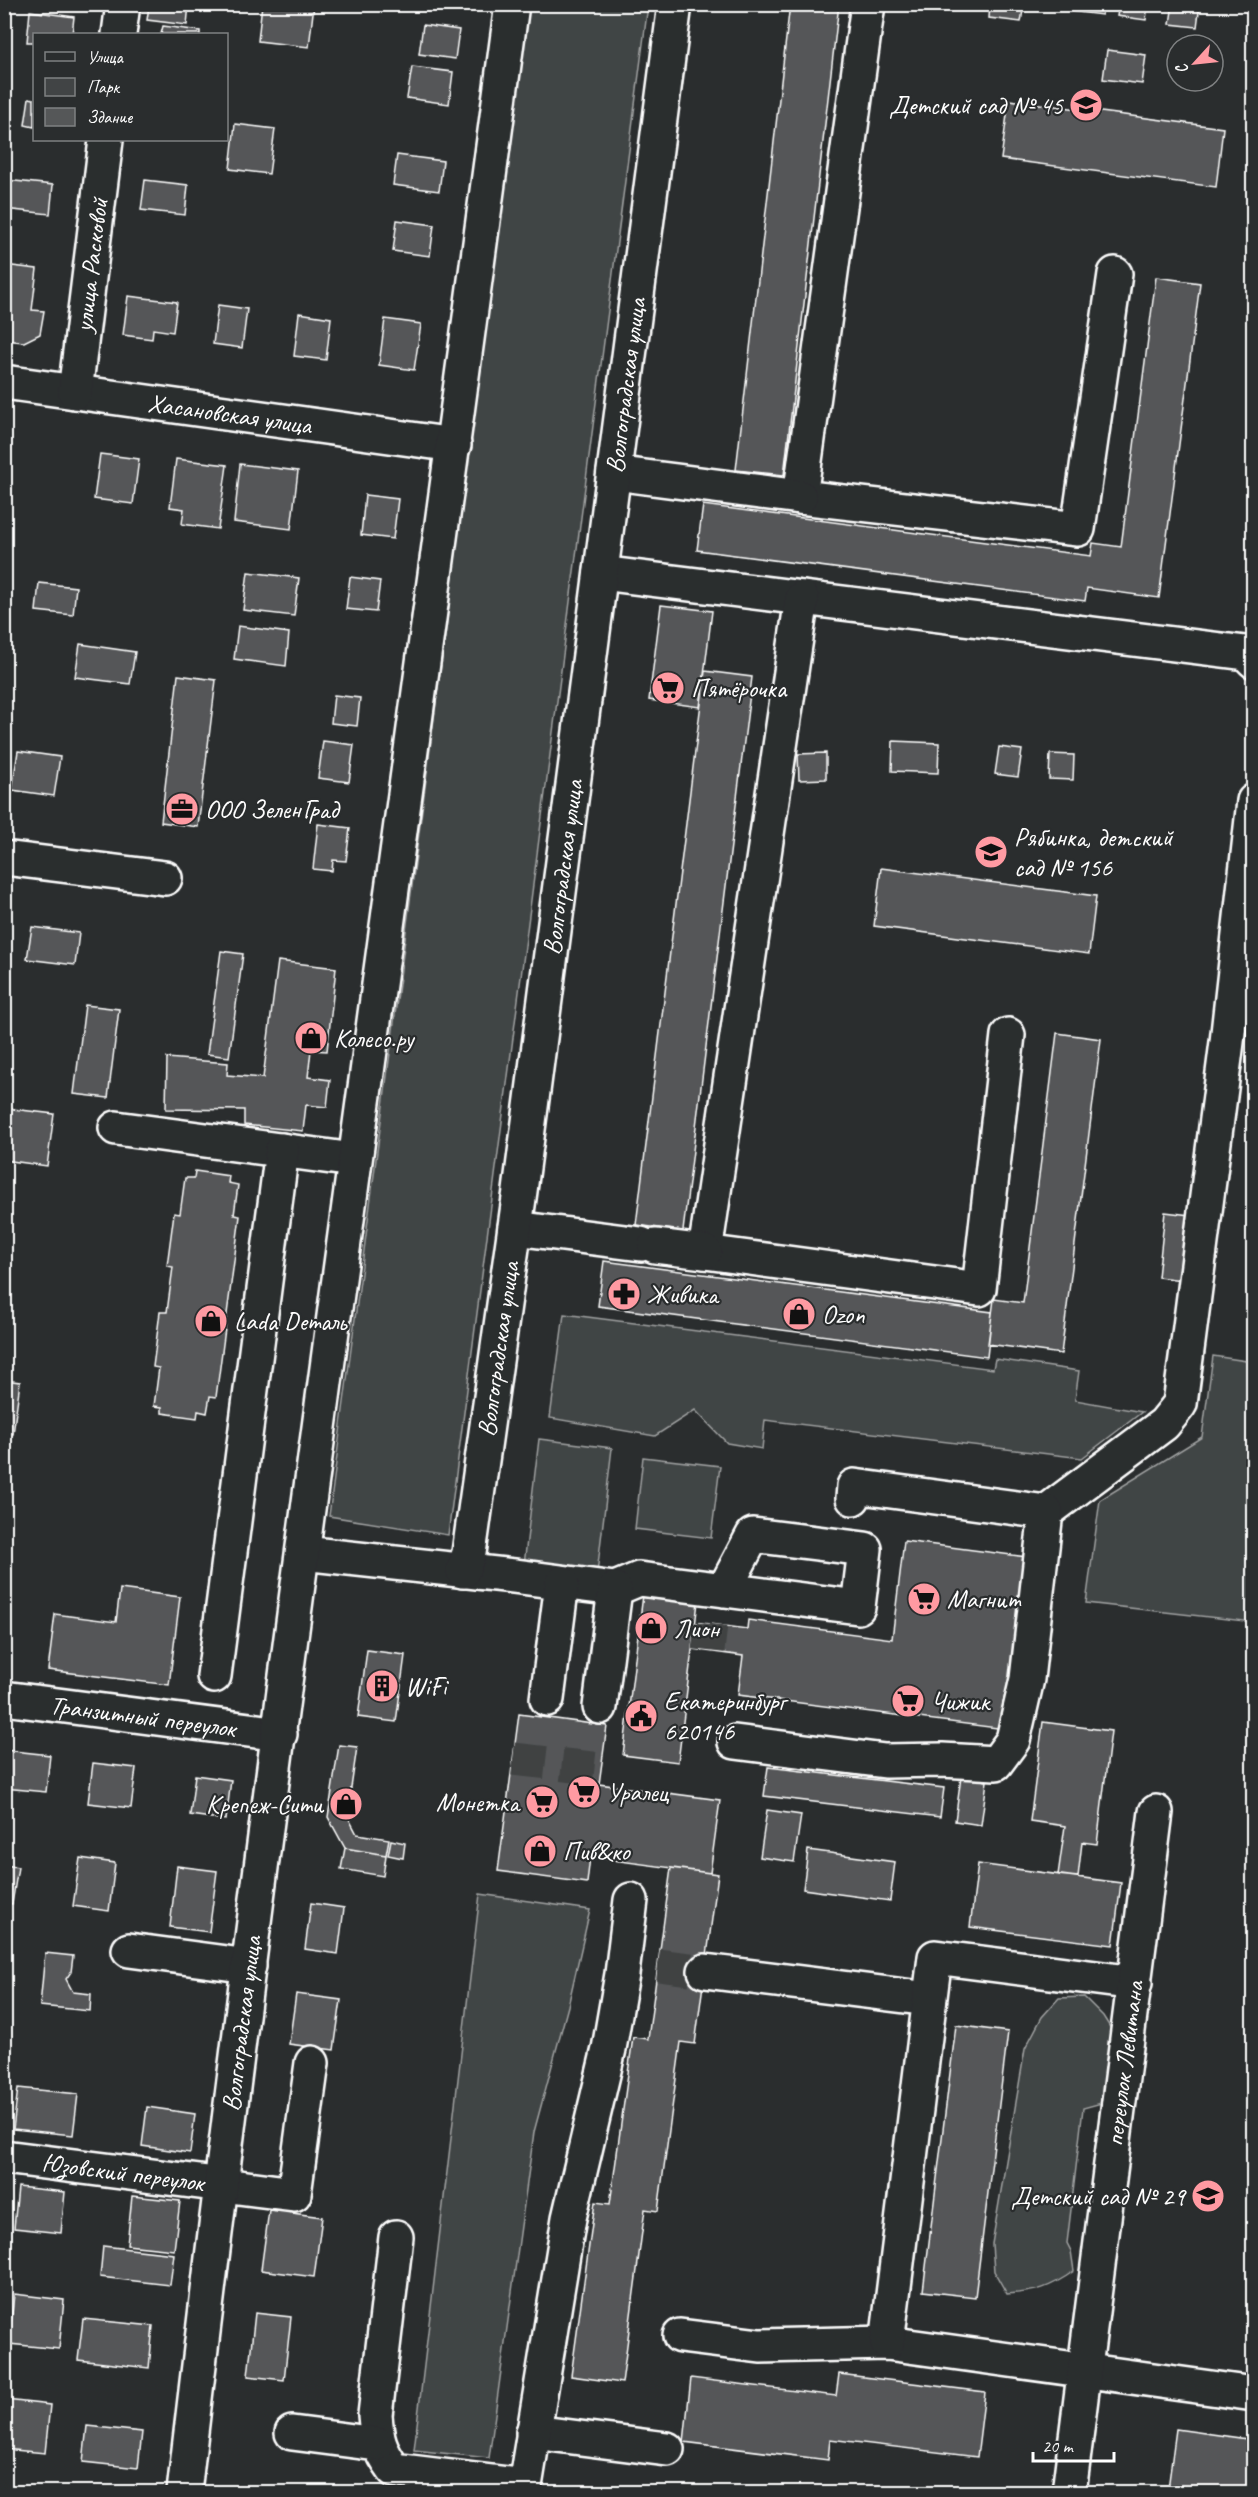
<svg xmlns="http://www.w3.org/2000/svg" width="1258" height="2497" font-family="Caveat,sans-serif">
<style>
.green{fill:#414445;stroke:#a0a2a2;stroke-width:1.5}
.building{fill:#555758;stroke:#fff;stroke-width:1.5}
.lines{fill:none;stroke-linecap:round;stroke-linejoin:round}
.minor-tunnel{stroke:#3f4243;stroke-width:33;stroke-dasharray:33 16;stroke-linecap:butt}
.minor-casing{stroke:#fff;stroke-width:38}
.minor{stroke:#2a2d2e;stroke-width:33}
.labels{text-anchor:middle;dominant-baseline:central;stroke-width:4.5;stroke-linejoin:round;paint-order:stroke}
.poi-label{font-size:26px;fill:#fff;stroke:#2a2d2e;text-anchor:start}
.street-label{font-size:26px;fill:#fff;stroke:#2a2d2e}
</style>
<rect width="100%" height="100%" fill="#2a2d2e"/>
<filter id="ink" filterUnits="userSpaceOnUse"><feTurbulence type="fractalNoise" baseFrequency=".0167" numOctaves="2"/><feDisplacementMap in="SourceGraphic" scale="12" xChannelSelector="R" yChannelSelector="G"/><feConvolveMatrix kernelMatrix="1 2 1 2 8 2 1 2 1" color-interpolation-filters="sRGB"/></filter>
<g filter="url(#ink)">
<path class="green" d="M528 5H648L448 1535 329 1516Z
M564 1314 993 1369 995 1359 1079 1371 1075 1400 1142 1412 1082 1458 765 1420 762 1449 727 1443 695 1410 655 1436 550 1418Z
M1213 1356 1253 1362V1622L1086 1603 1100 1500 1202 1437Z
M539 1439 612 1448 597 1573 524 1565Z
M643 1457 720 1466 711 1538 635 1529Z
M480 1894 590 1910 568 2006 534 2132 489 2458 414 2450Z
M1084 1997 1103 2016 1118 2040 1109 2101 1083 2108 1067 2243 1071 2251 1074 2271C1050 2288 1036 2292 1007 2294L994 2271 992 2244 1025 2049 1042 2017 1059 1998Z"/>
<path class="building" d="M153 4H189L187 25 147 20 149 6Z
M262 4H314L309 47 258 41Z
M790 4H839L784 475 736 470Z
M990 4H1024L1021 22 989 18Z
M1071 4H1103L1102 15 1070 11Z
M1119 4H1148L1146 20 1117 16Z
M1173 4H1200L1197 27 1170 24Z
M30 11 74 17 72 34H34V42H27Z
M423 25 459 30 455 59 419 54Z
M163 26 200 31V34H161Z
M1107 50 1146 55 1142 84 1103 79Z
M412 67 453 72 449 104 407 98Z
M29 98 34 99V127L25 125Z
M1009 100 1223 128 1216 187 1001 159Z
M235 124 275 129 269 174 230 169Z
M397 155 443 161 439 191 393 185Z
M5 180 53 185 50 214 4 209Z
M145 180 188 185 185 215 141 210Z
M397 220 434 225 430 256 393 251Z
M4 265 37 269 32 310 44 311 40 334 24 342 4 340Z
M1156 277 1200 283 1159 598 1087 588 1085 601 697 550 703 505 1091 556 1093 543 1121 547Z
M128 296 177 302 173 332 153 329 152 339 123 335Z
M218 305 247 309 242 348 213 344Z
M299 313 331 318 326 360 294 356Z
M385 319 421 324 414 370 379 365Z
M100 454 139 459 133 504 94 499Z
M176 459 227 465 218 529 182 524 184 509 170 507Z
M240 464 298 471 291 529 234 522Z
M365 495 398 499 393 539 361 535Z
M248 572 299 578 294 616 243 610Z
M350 577 380 581 376 612 346 609Z
M39 583 76 587 73 615 36 611Z
M661 605 712 611 700 707 649 700Z
M238 626 289 633 286 666 234 659Z
M80 644 135 652 130 684 75 677Z
M705 671 752 677 683 1231 636 1225Z
M178 675 216 680 198 827 161 822Z
M334 695 360 698 357 726 331 723Z
M323 741 354 745 349 782 318 778Z
M893 741 939 743 938 773 892 771Z
M999 747 1022 750 1018 777 995 774Z
M18 751 60 757 54 796 12 790Z
M826 753V779L799 780 798 754Z
M1050 754 1074 755 1073 780 1049 779Z
M318 824 350 828 346 861 333 860 332 871 313 869Z
M881 868 1096 896 1089 954 874 926Z
M32 927 79 933 75 965 27 959Z
M221 951 243 954 229 1057 207 1054Z
M278 961 336 968 327 1051 311 1050 308 1077 330 1080 327 1107 306 1105 303 1131 244 1125V1110L166 1109 167 1058 228 1063 227 1075 263 1078Z
M85 1005 119 1009 108 1098 74 1094Z
M1057 1033 1101 1039 1061 1354 988 1344 994 1299 1023 1303Z
M4 1108 54 1114 47 1166 4 1160Z
M195 1171 229 1176 228 1183 238 1185 234 1215 240 1216 216 1397 210 1396 207 1413 198 1411 197 1418 162 1413V1407L154 1406 159 1368 153 1367 160 1312H167L173 1267 167 1266 174 1213 180 1214 185 1178H194Z
M1165 1212 1190 1215 1182 1280 1158 1277Z
M604 1261 992 1312 987 1357 598 1306Z
M4 1380 20 1382 13 1434 4 1433Z
M904 1541 1027 1557 1005 1729 738 1695 743 1656 692 1649 695 1622 747 1629 748 1620 892 1639Z
M120 1589 180 1597 169 1685 48 1670 55 1614 116 1622Z
M643 1595 698 1602 678 1762 623 1755Z
M367 1650 405 1655 396 1722 358 1717Z
M519 1714 607 1726 599 1784 720 1800 710 1873 590 1857 587 1883 498 1871Z
M1043 1722 1111 1731 1097 1844 1082 1842 1078 1877 1058 1875 1065 1826 1030 1821Z
M339 1745 357 1747 347 1815 357 1834 389 1839 386 1855 345 1848 328 1817Z
M4 1750 50 1755 46 1792 4 1788Z
M93 1763 136 1768 131 1808 88 1803Z
M768 1767 944 1788 940 1817 764 1796Z
M195 1775 231 1780 226 1820 190 1815Z
M961 1777 987 1781 981 1825 955 1821Z
M4 1788H9L4 1823Z
M767 1810 801 1815 794 1862 760 1857Z
M391 1840 405 1843 403 1858 388 1855Z
M345 1848 386 1855 383 1876 341 1869Z
M808 1850 895 1862 890 1901 803 1889Z
M80 1858 115 1863 109 1911 73 1906Z
M978 1864 1121 1883 1113 1945 970 1927Z
M4 1865 18 1867 12 1904 4 1903Z
M177 1866 217 1871 209 1932 170 1927Z
M671 1868 718 1874 695 2044 681 2042 658 2211 645 2209 622 2383 571 2376 595 2202 610 2204 633 2037 648 2039Z
M311 1903 344 1908 338 1954 305 1949Z
M45 1953 73 1956 71 1972 66 1979 73 1992 91 1994 90 2011 40 2006Z
M296 1994 341 2000 334 2050 289 2044Z
M956 2025 1008 2032 975 2297 923 2291Z
M18 2088 78 2094 73 2135 13 2129Z
M147 2107 195 2114 190 2153 142 2146Z
M18 2187 65 2192 61 2233 14 2228Z
M132 2196 180 2201 174 2250 127 2245Z
M269 2210 322 2217 314 2277 261 2270Z
M103 2246 174 2254 170 2285 100 2277Z
M14 2294 64 2300 59 2349 9 2344Z
M255 2313 291 2317 284 2380 248 2376Z
M83 2319 153 2326 149 2368 78 2360Z
M839 2374 985 2392 977 2457 830 2439 828 2460 684 2442 691 2378 836 2396Z
M6 2400 50 2405 45 2453 4 2449Z
M87 2426 142 2432 138 2468 83 2462Z
M1176 2429 1254 2440V2492H1195L1168 2489Z"/>
<g class="lines">
<path class="minor-tunnel" d="M708 1651 711 1624
M513 1759 601 1769
M658 1965 705 1971"/>
<g class="minor-casing">
<g id="minor">
<path d="M868 4 800 497 1078 529 1115 274"/>
<path d="M119 34 123 4"/>
<path id="s1" d="M4 382 454 445"/>
<path id="s2" d="M75 392 106 140"/>
<path d="M614 473 800 497"/>
<path d="M601 573 1246 653 1254 661"/>
<path d="M802 598 705 1252 979 1289 1008 1035"/>
<path d="M4 858 165 878"/>
<path d="M116 1128 354 1160"/>
<path d="M515 1228 641 1244"/>
<path d="M655 1246 705 1252"/>
<path d="M1046 1512 1164 1424 1180 1404 1227 1042 1254 801"/>
<path d="M303 1553 514 1576 615 1589 639 1579 858 1607 865 1549 753 1535 724 1590"/>
<path id="s3" d="M463 1571 469 1553 520 1191 675 4"/>
<path d="M214 1676 282 1150"/>
<path id="s4" d="M4 1698 280 1734"/>
<path d="M547 1699 562 1583"/>
<path d="M600 1707 615 1589"/>
<path d="M735 1742 885 1761 942 1760 996 1763 1013 1740 1027 1679 1046 1512 854 1486 853 1498"/>
<path d="M129 1950 249 1966"/>
<path d="M705 1971 929 1999"/>
<path id="s5" d="M4 2157 294 2194 312 2063"/>
<path d="M396 2237 375 2415C377 2440 379 2449 394 2470L525 2486"/>
<path d="M680 2336 760 2346 887 2343 1254 2394"/>
<path d="M887 2343 935 1957 1135 1983"/>
<path d="M533 2432 667 2449"/>
<path d="M292 2433 377 2444"/>
<path id="s6" d="M184 2492C281 1662 402 834 512 4"/>
<path d="M524 2492 569 2218 609 2049 622 1974 631 1900"/>
<path id="s7" d="M1069 2492 1156 1812"/>
</g>
</g>
<use href="#minor" class="minor"/>
</g>
</g>
<defs>
<g id="school-disc" transform="scale(1.725)"><circle r="9.5" fill="#ff9aa2" stroke="#2a2d2e"/><path d="M0-5L7-2L0 1L-7-2ZM-4 1L0 2.5L4 1V4Q0 6-4 4Z" fill="#111"/></g>
<g id="supermarket-disc" transform="scale(1.725)"><circle r="9.5" fill="#ff9aa2" stroke="#2a2d2e"/><path d="M-6-5.5h2.5l.6 2H6L4.5 2H-2.5L-4.4-4H-6ZM-1.5 3.2a1.3 1.3 0 1 0 .1 0ZM3 3.2a1.3 1.3 0 1 0 .1 0Z" fill="#111"/></g>
<g id="office-disc" transform="scale(1.725)"><circle r="9.5" fill="#ff9aa2" stroke="#2a2d2e"/><path d="M-6-3h4V-5.5h4V-3h4V5H-6ZM-1-4.5V-3h2v-1.5ZM-6 0V1H6V0Z" fill="#111"/></g>
<g id="shop-disc" transform="scale(1.725)"><circle r="9.5" fill="#ff9aa2" stroke="#2a2d2e"/><path d="M-5-2.5h2.3a2.7 3.5 0 0 1 5.4 0H5L5.5 6h-11ZM-1.5-2.5h3a1.5 2.3 0 0 0-3 0Z" fill="#111"/></g>
<g id="pharmacy-disc" transform="scale(1.725)"><circle r="9.5" fill="#ff9aa2" stroke="#2a2d2e"/><path d="M-2-6h4v4h4v4h-4v4h-4v-4h-4v-4h4Z" fill="#111"/></g>
<g id="building-disc" transform="scale(1.725)"><circle r="9.5" fill="#ff9aa2" stroke="#2a2d2e"/><path d="M-4-6H4V6H1V3H-1V6H-4ZM-2.5-4.3h1.7v1.8h-1.7ZM.8-4.3h1.7v1.8H.8ZM-2.5-1h1.7V.8h-1.7ZM.8-1h1.7V.8H.8Z" fill="#111"/></g>
<g id="civic-disc" transform="scale(1.725)"><circle r="9.5" fill="#ff9aa2" stroke="#2a2d2e"/><path d="M-.6-6.5H3V-4.5H.6V-3L4-1V1h2V6H-6V1h2V-1L-.6-3ZM-1.2 2.5V6h2.4V2.5Z" fill="#111"/></g>
</defs>
<g fill-rule="evenodd">
<use href="#school-disc" x="1086" y="105"/>
<use href="#supermarket-disc" x="668" y="688"/>
<use href="#office-disc" x="182" y="809"/>
<use href="#school-disc" x="991" y="852"/>
<use href="#shop-disc" x="311" y="1038"/>
<use href="#pharmacy-disc" x="624" y="1294"/>
<use href="#shop-disc" x="799" y="1314"/>
<use href="#shop-disc" x="211" y="1321"/>
<use href="#supermarket-disc" x="924" y="1599"/>
<use href="#shop-disc" x="651" y="1628"/>
<use href="#building-disc" x="382" y="1686"/>
<use href="#supermarket-disc" x="908" y="1701"/>
<use href="#civic-disc" x="641" y="1716"/>
<use href="#supermarket-disc" x="584" y="1792"/>
<use href="#supermarket-disc" x="542" y="1802"/>
<use href="#shop-disc" x="346" y="1804"/>
<use href="#shop-disc" x="540" y="1851"/>
<use href="#school-disc" x="1208" y="2196"/>
</g>
<g class="labels">
<g class="poi-label">
<text x="1063" y="105" text-anchor="end">Детский сад № 45</text>
<text x="691" y="688">Пятёрочка</text>
<text x="205" y="809">ООО ЗеленГрад</text>
<text x="1014" y="837">Рябинка, детский<tspan x="1014" dy="30">сад № 156</tspan></text>
<text x="334" y="1038">Колесо.ру</text>
<text x="647" y="1294">Живика</text>
<text x="822" y="1314">Ozon</text>
<text x="234" y="1321">Lada Dеталь</text>
<text x="947" y="1599">Магнит</text>
<text x="674" y="1628">Лион</text>
<text x="405" y="1686">WiFi</text>
<text x="664" y="1701">Екатеринбург<tspan x="664" dy="30">620146</tspan></text>
<text x="931" y="1701">Чижик</text>
<text x="607" y="1792">Уралец</text>
<text x="519" y="1802" text-anchor="end">Монетка</text>
<text x="323" y="1804" text-anchor="end">Крепеж-Сити</text>
<text x="563" y="1851">Пив&amp;ко</text>
<text x="1185" y="2196" text-anchor="end">Детский сад № 29</text>
</g>
<g class="street-label">
<text stroke="none"><textPath href="#s2" startOffset="128">улица Расковой</textPath></text>
<text stroke="none"><textPath href="#s3" startOffset="1197">Волгоградская улица</textPath></text>
<text stroke="none"><textPath href="#s1" startOffset="228">Хасановская улица</textPath></text>
<text stroke="none"><textPath href="#s3" startOffset="711">Волгоградская улица</textPath></text>
<text stroke="none"><textPath href="#s3" startOffset="225">Волгоградская улица</textPath></text>
<text stroke="none"><textPath href="#s4" startOffset="140">Транзитный переулок</textPath></text>
<text stroke="none"><textPath href="#s6" startOffset="472">Волгоградская улица</textPath></text>
<text stroke="none"><textPath href="#s7" startOffset="432">переулок Левитана</textPath></text>
<text stroke="none"><textPath href="#s5" startOffset="120">Юзовский переулок</textPath></text>
</g>
</g>
<rect width="1258" height="2497" fill="none" stroke="#2a2d2e" stroke-width="24"/>
<rect x="12" y="12" width="1234" height="2473" fill="none" stroke="#fff" stroke-width="2" filter="url(#ink)"/>
<rect x="33" y="33" width="195" height="108" fill="#2a2d2e" stroke="#7f8182" stroke-width="1.5"/>
<rect x="45" y="52" width="30" height="9" fill="#2a2d2e" stroke="#7f8182" stroke-width="1.5"/>
<text x="87" y="63" font-size="18" fill="#ffffff">Улица</text>
<rect x="45" y="78" width="30" height="18" fill="#414445" stroke="#7f8182" stroke-width="1.5"/>
<text x="87" y="93" font-size="18" fill="#ffffff">Парк</text>
<rect x="45" y="108" width="30" height="18" fill="#555758" stroke="#7f8182" stroke-width="1.5"/>
<text x="87" y="123" font-size="18" fill="#ffffff">Здание</text>
<g transform="translate(1195 63) rotate(243)"><circle r="28" fill="#2a2d2e" stroke="#7f8182" stroke-width="1.5"/>
<path d="M0-4.5L10 22L0 15L-10 22Z" fill="#ff9aa2"/>
<text y="-9" font-size="16" font-weight="bold" text-anchor="middle" fill="#ffffff">С</text>
</g>
<path d="M1033 2452v9h81v-9" fill="none" stroke="#ffffff" stroke-width="3"/>
<text x="1042" y="2452" font-size="18" fill="#ffffff" stroke="#2a2d2e" stroke-width="4.5" paint-order="stroke">20 m</text>
</svg>
